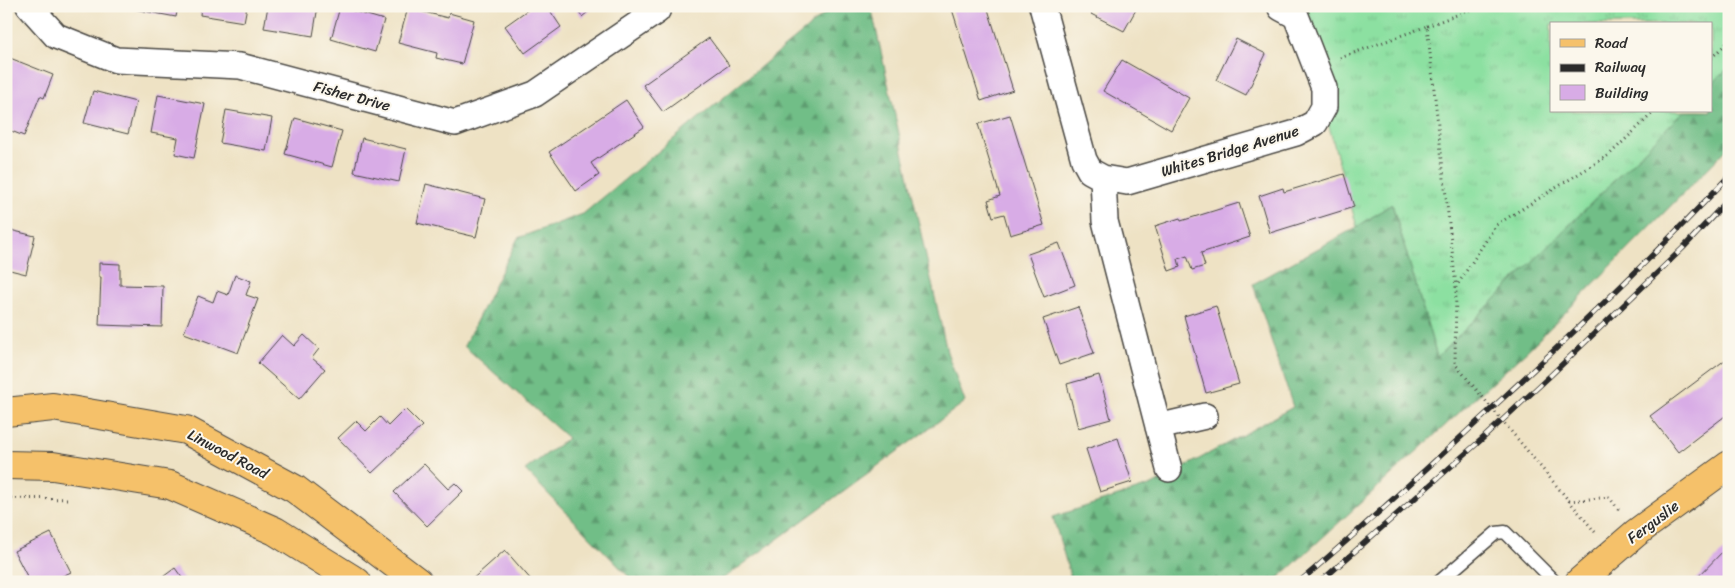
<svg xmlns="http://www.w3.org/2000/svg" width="1735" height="588" font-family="Sriracha,sans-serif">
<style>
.grass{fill:url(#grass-tufts);stroke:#5c8666}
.forest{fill:url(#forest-firs);stroke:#4e7459}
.building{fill:#d8ace6}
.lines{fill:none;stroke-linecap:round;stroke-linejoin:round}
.service-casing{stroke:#484642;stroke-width:15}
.minor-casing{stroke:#484642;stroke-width:28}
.primary-casing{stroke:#484642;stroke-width:30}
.path{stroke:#484642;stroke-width:3;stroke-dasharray:1 4;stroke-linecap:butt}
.service{stroke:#fff;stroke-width:12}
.minor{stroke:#fff;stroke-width:25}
.primary{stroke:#f5c16b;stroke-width:28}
.rail-casing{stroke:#2b2b2b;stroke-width:5.5}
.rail{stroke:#fbf7ec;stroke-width:4;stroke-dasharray:11;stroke-linecap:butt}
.labels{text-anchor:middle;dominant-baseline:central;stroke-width:4;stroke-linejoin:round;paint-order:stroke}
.street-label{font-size:15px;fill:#2b2b2b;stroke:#fbf7ec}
</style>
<defs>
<pattern id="grass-tufts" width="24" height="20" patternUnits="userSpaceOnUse" patternTransform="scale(1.25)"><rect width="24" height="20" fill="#8ce0a1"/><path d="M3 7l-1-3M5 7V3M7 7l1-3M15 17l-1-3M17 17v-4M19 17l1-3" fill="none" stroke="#79c08b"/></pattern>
<pattern id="forest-firs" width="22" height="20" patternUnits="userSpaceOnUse" patternTransform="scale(1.25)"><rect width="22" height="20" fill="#71be87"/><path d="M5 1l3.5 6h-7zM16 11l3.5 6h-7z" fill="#5d9b6f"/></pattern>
</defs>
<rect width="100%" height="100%" fill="#fbf7ec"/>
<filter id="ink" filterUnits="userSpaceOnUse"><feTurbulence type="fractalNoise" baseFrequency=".02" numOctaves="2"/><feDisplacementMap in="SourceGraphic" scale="10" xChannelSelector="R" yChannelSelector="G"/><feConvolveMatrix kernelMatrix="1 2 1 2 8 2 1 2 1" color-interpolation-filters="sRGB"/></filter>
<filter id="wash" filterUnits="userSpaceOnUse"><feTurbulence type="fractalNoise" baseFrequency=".0096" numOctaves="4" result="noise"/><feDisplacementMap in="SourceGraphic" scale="20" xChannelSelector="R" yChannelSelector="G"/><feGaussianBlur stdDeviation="1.12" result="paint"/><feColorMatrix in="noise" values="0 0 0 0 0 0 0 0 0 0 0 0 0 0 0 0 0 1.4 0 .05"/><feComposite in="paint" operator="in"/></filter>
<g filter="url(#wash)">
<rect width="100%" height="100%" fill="#eee2c4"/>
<path class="grass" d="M1303 6H1729V67L1711 85V24H1551V111H1684L1437 357 1392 204 1357 227 1328 123Z"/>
<path class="forest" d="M834 6H871L947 352 965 402 719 582H634L525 470 568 438 464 346 518 238 583 214Z
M1729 67V147L1532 346 1274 582H1072L1053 517 1152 485 1293 407 1253 284 1357 227 1392 204 1437 357 1684 111H1711V85Z"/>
<g id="blocks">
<path class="building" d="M128 6H178L176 17 128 8Z
M201 6H247L244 22 200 15Z
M268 6H318L313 36 264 28Z
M533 6H547L561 27 525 53 505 26Z
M574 6H595L582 17Z
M951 6H987L1013 90 981 101Z
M1095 6H1138L1124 31 1091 14Z
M340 7 384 20 375 52 331 39Z
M408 8 448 18 449 13 474 20 462 64 436 58 437 53 398 43Z
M709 38 729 65 663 112 643 85Z
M1236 39 1266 54 1246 95 1216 80Z
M10 58 53 75 44 98 40 96 24 136 6 129V67Z
M1122 60 1189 98 1171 130 1103 91Z
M93 91 136 102 128 134 84 123Z
M158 95 205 104 194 158 175 154 178 138 151 133Z
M626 100 644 127 591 163 599 175 576 191 549 152Z
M226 110 272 118 266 151 220 143Z
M1010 115 1044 225 1010 235 1004 214 993 217 988 200 1000 196 978 124Z
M295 118 342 131 332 167 285 154Z
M362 138 406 149 399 182 354 172Z
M1344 174 1354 207 1270 233 1259 196 1283 188 1284 192Z
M426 184 485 199 476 237 417 223Z
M1239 203 1250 237 1201 253 1205 266 1192 270 1187 256 1178 259 1180 267 1169 271 1155 226 1180 218 1181 221Z
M6 229 35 236 26 274 6 269Z
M1059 243 1075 285 1044 297 1028 254Z
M99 263 120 264V285L163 286 162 327 99 325 101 277H99Z
M235 275 251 281 246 295 258 299 238 353 184 333 198 296 213 302 217 291 228 295Z
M1216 306 1239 384 1206 393 1184 316Z
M1078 307 1094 353 1059 365 1043 319Z
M282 335 294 346 304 335 319 349 312 358 325 369 299 399 258 363Z
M1729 357V413L1678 452 1650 416Z
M1099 375 1111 419 1078 428 1067 384Z
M405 409 422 426 372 473 338 438 356 421 366 431 380 417 388 426Z
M1118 438 1132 482 1100 492 1086 449Z
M424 464 448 489 455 483 463 491 427 526 394 492Z
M51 533 71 572 50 582H30L14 551Z
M1729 545V582H1693Z
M505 550 533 582H469Z
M175 568 185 582H156Z"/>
</g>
</g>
<g filter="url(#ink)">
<use href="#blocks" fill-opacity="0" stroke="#484642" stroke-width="1"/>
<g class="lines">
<g class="service-casing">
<path id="service" d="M1439 582 1496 533 1505 532 1555 582"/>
</g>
<g class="minor-casing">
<path id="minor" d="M29 6 56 36 116 60 240 66 455 123 535 94 657 11 659 6
M1042 6 1084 160 1090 171 1103 178 1127 182 1296 133 1315 123 1324 107V88L1296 16 1281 8V6
M1103 178 1105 221 1169 469
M1158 427 1205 416"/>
</g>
<g class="primary-casing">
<path id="primary" d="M6 412 53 407 186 430 295 489 418 582
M6 465 53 466 170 485 275 531 357 582
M1579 582 1636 533 1729 465"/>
</g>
<path class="path" d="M1427 26 1481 6
M1340 58 1427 26 1456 286
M1711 58 1729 41
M6 498 71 499
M1569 501 1609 497 1620 512
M1595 532 1455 364 1456 287 1496 225 1609 155 1655 111"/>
<use href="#service" class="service"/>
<use href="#minor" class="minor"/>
<use href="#primary" class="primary"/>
<g class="rail-casing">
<path id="rail" d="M1299 582C1369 523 1435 461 1502 399 1580 327 1656 254 1729 176
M1320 582 1481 440 1550 376 1683 248 1729 199"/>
</g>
<use href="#rail" class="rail"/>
</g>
</g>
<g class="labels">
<g class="street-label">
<text transform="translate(352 96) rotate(15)">Fisher Drive</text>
<text transform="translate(1230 151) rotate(-17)">Whites Bridge Avenue</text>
<text transform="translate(228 454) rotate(28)">Linwood Road</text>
<text transform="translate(1653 522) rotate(-37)">Ferguslie</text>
</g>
</g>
<rect width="1735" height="588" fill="none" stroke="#fbf7ec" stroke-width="25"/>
<rect x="1550" y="22" width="162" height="90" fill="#fbf7ec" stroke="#a8a59f"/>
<rect x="1560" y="39" width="25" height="8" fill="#f5c16b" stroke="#a8a59f"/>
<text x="1595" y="48" font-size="15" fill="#2b2b2b">Road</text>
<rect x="1560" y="64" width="25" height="8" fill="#2b2b2b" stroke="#a8a59f"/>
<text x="1595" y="72" font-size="15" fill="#2b2b2b">Railway</text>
<rect x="1560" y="85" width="25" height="15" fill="#d8ace6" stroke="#a8a59f"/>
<text x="1595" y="98" font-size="15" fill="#2b2b2b">Building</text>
</svg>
